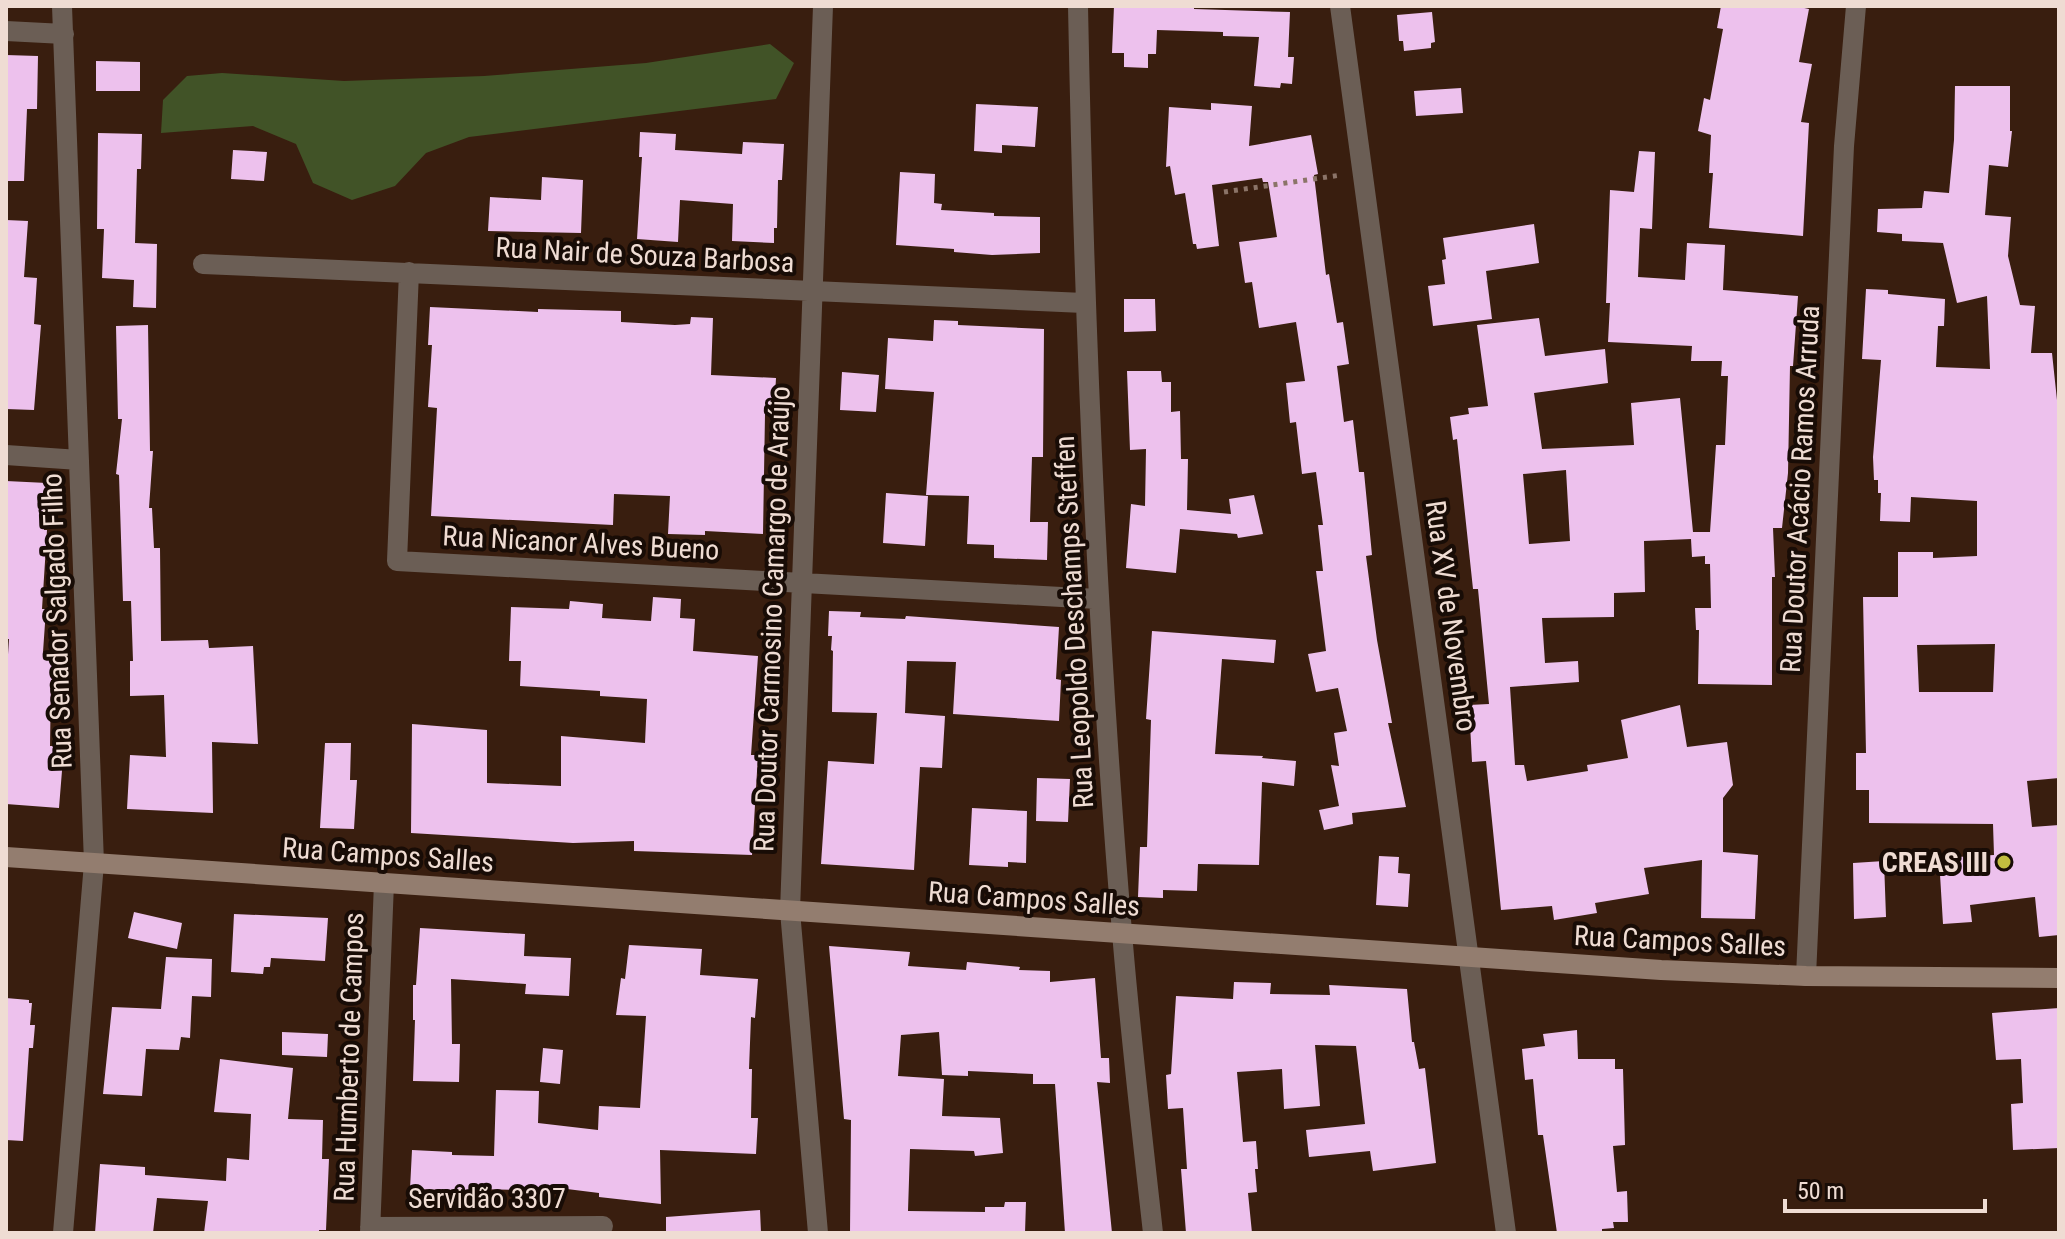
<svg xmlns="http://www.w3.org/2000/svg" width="2065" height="1239" font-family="'Roboto Condensed',sans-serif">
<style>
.green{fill:#415327}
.building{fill:#edc1ed;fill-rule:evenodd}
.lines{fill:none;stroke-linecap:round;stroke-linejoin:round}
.path{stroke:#8b7468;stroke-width:5;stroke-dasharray:4 6;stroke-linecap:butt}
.minor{stroke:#6b5e55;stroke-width:20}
.secondary{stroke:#937d6f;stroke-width:20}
.poi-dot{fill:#c2bd3f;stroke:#180c06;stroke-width:3}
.labels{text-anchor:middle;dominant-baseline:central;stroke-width:8;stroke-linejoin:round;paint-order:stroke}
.street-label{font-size:28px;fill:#efdcd3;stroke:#180c06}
.poi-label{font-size:28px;font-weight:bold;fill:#efdcd3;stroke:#180c06;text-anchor:end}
</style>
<rect width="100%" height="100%" fill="#391e0f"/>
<path class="green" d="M770 44 794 63 776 99 469 137 426 153 395 186 352 200 313 183 296 144 253 126 161 133 163 100 187 76 222 73 344 81 484 76 646 63Z"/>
<path class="building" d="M1114 6H1194V9L1290 12 1288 57H1294L1292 84 1281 83 1280 88 1254 86 1259 37 1223 36V32L1157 30 1156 54H1148V68L1124 67V53H1112Z
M1721 6H1795L1809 9 1799 62 1812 64 1801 122 1809 123 1803 236 1709 228 1713 173H1709L1711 135 1698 131 1704 98 1710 100 1723 29 1717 28Z
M1432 12 1435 42 1431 43V48L1404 51 1403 41H1399L1397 15Z
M6 55 38 56 37 109H27L24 181H6Z
M96 61 140 62V91H96Z
M1955 86H2010V131H2012L2008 167 1989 165 1985 215 2011 217 2008 256 2020 305 2035 306 2031 353H2052L2059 419V778L2027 781 2032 827 2059 825V935L2039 937 2035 897 1970 905 1972 922 1943 924 1939 858 1994 855 1993 824 1869 823V790H1856V753H1866L1863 597H1898V552H1933V558L1977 556V501L1911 497 1910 522 1880 521 1881 493H1878V480H1874L1873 457 1881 360 1862 359 1866 289 1888 290V294L1945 299 1944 326H1938L1936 367 1990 369 1987 296 1957 303 1943 243 1902 241V234L1877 232 1878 209 1922 208 1924 191 1949 193 1954 140ZM1995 644 1993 692H1919L1917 645Z
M1461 88 1463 113 1416 116 1414 91Z
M1211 103 1252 106 1249 146 1311 135 1318 174 1314 175 1326 275 1329 274 1337 323 1343 322 1349 364 1337 366 1344 422 1353 420 1359 472H1364L1372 555 1366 556 1377 640 1392 723H1388L1406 807 1352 813 1353 824 1324 830 1319 810 1339 806 1331 765 1339 766 1334 733 1347 731 1338 688 1316 692 1308 654 1326 651 1316 571H1323L1318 525H1323L1316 472 1302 474 1296 422 1290 423 1286 383 1305 381 1296 322 1259 328 1252 282 1245 283 1239 242 1277 237 1268 182H1263L1262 178 1212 185 1219 246 1197 249 1196 244H1193L1185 193 1175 195 1170 166 1166 167 1169 107 1211 110Z
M976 104 1038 107 1035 147 1002 145V153L974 151Z
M640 132 676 134 675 150 742 154 743 142 784 144 782 180H778L777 228H774V243L732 241 733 204 680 200 678 242 637 239 642 157H639Z
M98 133 142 134 141 169H137L135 243 157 244 156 308 133 307 134 280 102 278 104 229H97Z
M233 150 267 152 264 181 231 179Z
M1639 151 1655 152 1652 229 1640 228 1638 277 1685 280 1687 243 1725 245 1723 290 1798 296 1793 366H1790L1788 473 1782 528H1773L1775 577H1772V685L1698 684 1699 630H1696L1695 608H1711L1710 564H1705V556L1692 557 1691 539 1644 541 1645 592 1614 593V617L1542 618 1545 663 1578 661 1579 682 1510 687 1515 765H1524L1527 781 1588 771 1587 765 1628 758 1621 720 1680 705 1687 747 1727 742 1733 785 1723 798V852L1758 855 1755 919 1701 918 1702 860 1644 868 1649 894 1595 903 1597 913 1554 920 1552 906 1501 910 1486 761 1472 762 1469 705 1489 704 1478 589H1473L1457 439 1453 440 1450 417 1469 414 1468 408 1488 406 1477 325 1539 318 1545 356 1605 349 1608 383 1534 393 1542 449 1634 445 1631 403 1680 398 1693 532H1710L1716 445H1725L1728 376H1721L1722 361H1691L1692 346 1608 342 1610 303H1606L1610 190 1634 192ZM1566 470 1570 541 1529 544 1523 474Z
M900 172 935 174 934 203 942 204 941 210 994 213V216L1040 217V253L992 255 954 252V249L896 245Z
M542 177 583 180 581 233 488 231 490 197 541 200Z
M6 220 28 221 24 277 37 278 34 324 41 325 34 410 6 409Z
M1534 224 1539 263 1486 271 1492 319 1433 326 1428 286 1445 284 1442 260 1446 259 1443 238Z
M1124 299H1155L1156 331 1124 332Z
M430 307 538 312V309L621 311V322L675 325 690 324 691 317 713 318 711 375 776 378 774 415 765 414 763 534 705 531V535L668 534 670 496 614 494 613 525 431 516 437 408 428 407 432 345H428Z
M934 320 958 321V325L1044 329 1043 457H1032L1030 522H1048L1047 560 994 558V545L967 544 969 496 926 495 934 392 885 389 888 338 933 341Z
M148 325 150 451H153L149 508H152L154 548H160L161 641 208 640 209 648 253 646 258 744 212 742 213 813 127 809 130 755 166 757 164 695 130 696V661H133L131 601H123L119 475 116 474 122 419H118L116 326Z
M1127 371H1161L1162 382H1171V412L1180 411 1181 459H1188L1187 510 1231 514 1229 499 1254 495 1263 534 1238 538 1237 534 1180 529 1176 573 1126 568 1131 504 1145 506 1146 449 1130 450Z
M842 372 879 375 876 412 840 410Z
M6 481 47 483 44 530H47L42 609H46L43 652 63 654V681L51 680 50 746H64L59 808 6 804V685L9 639H6Z
M886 493 928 496 925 546 883 543Z
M653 597 681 599 680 618 695 619 693 651 758 656 751 755H758L752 855 634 851V841L573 843 411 833 412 724 487 730V783L561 786V736L645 743 647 699 600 696V691L520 686 521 661H509L511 607 569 609 570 601 603 604 602 618 651 621Z
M829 611 861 612 860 617 905 619 906 616 1059 627 1056 679 1061 680 1059 721 953 714 956 662 907 661 905 713 945 716 942 768 920 767 914 870 821 864 828 761 874 764 877 713 832 712 833 651 831 650 832 636H828Z
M1152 631 1276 640 1274 663 1222 659 1215 754 1263 756 1262 758 1296 761 1294 786 1262 782 1259 865 1198 864 1197 891 1163 890V898L1138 897 1140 847H1147L1151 720 1146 719Z
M325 743H351L350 780H357L354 829 320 828Z
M1037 778 1070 779 1068 822 1036 821Z
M972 808 1027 811 1026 863 1008 862V867L969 865Z
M1379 856 1399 857 1398 873 1410 874 1408 907 1376 905Z
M1884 861 1886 917 1854 919 1853 863Z
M134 912 182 923 177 949 128 938Z
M234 914 328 918 325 961 271 958 270 967H264L263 974 231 972Z
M420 928 525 934 524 956 571 958 569 996 525 994 526 984 451 979 452 1044H460L459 1082 413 1081 415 1020H413V985H416Z
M629 945 702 949 700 975 758 979 755 1018 751 1017 749 1069H752L751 1118H758L756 1154 660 1150 661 1204 599 1197V1193L551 1187 520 1188V1190L476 1189V1196L453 1195V1190L410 1189 412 1150 452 1152V1155L494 1156 496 1090 539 1091 538 1123 598 1130 599 1106 640 1108 646 1016 616 1015 621 978 625 979Z
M829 946 910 952 908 966 966 970 967 962 1020 967 1019 970 1050 971V982L1095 978 1101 1058H1109L1110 1083 1097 1082 1112 1233H1065L1055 1084H1033V1074L968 1071V1076L942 1075 939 1032 901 1035 898 1076 944 1079 942 1116 1000 1118 1003 1153 975 1156 974 1151 910 1149 908 1211 985 1212V1207H1004L1005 1202H1026L1025 1233H850L851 1120 844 1119Z
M166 957 212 959 211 997 192 996 190 1038 181 1037 179 1050 146 1049 142 1096 103 1094 112 1007 161 1009Z
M1234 982 1271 983 1270 994 1330 995 1329 985 1407 989 1412 1042H1414L1419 1069 1425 1068 1436 1163 1373 1171 1370 1151 1309 1157 1306 1130 1365 1124 1356 1046 1315 1045 1320 1106 1284 1109 1282 1069 1237 1072 1243 1142 1256 1141 1258 1169H1255L1257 1192 1248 1193 1252 1233H1186L1181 1169H1187L1183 1108 1168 1109 1166 1075 1171 1074 1176 996 1233 999Z
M6 998 29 1000V1003H32L30 1025H35L33 1048H29L23 1141 6 1140Z
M2059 1008V1148L2013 1150 2011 1104 2023 1103 2021 1059 1996 1060 1992 1013Z
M1577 1030 1578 1059H1615V1069H1623L1625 1145 1613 1146 1617 1192 1627 1191 1628 1222H1613L1614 1228 1602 1229V1233H1557L1543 1135H1538L1533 1079 1525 1080 1522 1049 1545 1046 1543 1034Z
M282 1032 328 1034 327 1057 282 1055Z
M543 1048 563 1050 560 1084 540 1082Z
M220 1059 293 1068 288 1119 323 1120 322 1159H329L326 1230H319V1233H204L208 1201 157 1198 153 1233H95L100 1164 145 1167V1175L226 1181 227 1158 249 1160 251 1114 214 1112Z
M760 1210 761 1233H666V1217Z"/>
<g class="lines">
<path class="path" d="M1224 192 1341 175"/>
<path class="minor" d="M62 6 94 863 63 1233
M1078 6C1084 315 1096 624 1122 932 1130 1032 1142 1133 1153 1233
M1340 6 1506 1233
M6 31 64 34
M203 264 1084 303
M409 272 397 561 1098 599
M6 455 79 460
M1806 976 1844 146 1856 6
M370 1227 603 1226
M370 1233 384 883
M818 1233 790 911 823 6"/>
<path class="secondary" d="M6 857 1661 970 1806 976 2059 978"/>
</g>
<circle class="poi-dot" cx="2004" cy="862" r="8"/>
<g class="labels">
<g class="street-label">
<text transform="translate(645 255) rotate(3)">Rua Nair de Souza Barbosa</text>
<text transform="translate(1800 489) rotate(-87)">Rua Doutor Acácio Ramos Arruda</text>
<text transform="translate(581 543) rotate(3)">Rua Nicanor Alves Bueno</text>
<text transform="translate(1451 616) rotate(82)">Rua XV de Novembro</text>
<text transform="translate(772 619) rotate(-88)">Rua Doutor Carmosino Camargo de Araújo</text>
<text transform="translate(57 621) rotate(-92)">Rua Senador Salgado Filho</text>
<text transform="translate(1074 622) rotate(-93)">Rua Leopoldo Deschamps Steffen</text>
<text transform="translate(388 855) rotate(4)">Rua Campos Salles</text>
<text transform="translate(1034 899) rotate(4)">Rua Campos Salles</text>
<text transform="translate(1680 941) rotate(3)">Rua Campos Salles</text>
<text transform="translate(349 1057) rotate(-88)">Rua Humberto de Campos</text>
<text x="487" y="1198">Servidão 3307</text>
</g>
<g class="poi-label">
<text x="1988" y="862">CREAS III</text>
</g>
</g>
<rect width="2065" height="1239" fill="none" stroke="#efdcd3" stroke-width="16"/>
<path d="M1785 1199v12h200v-12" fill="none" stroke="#efdcd3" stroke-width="4"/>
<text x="1797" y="1199" font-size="24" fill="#efdcd3" stroke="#180c06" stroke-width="6" paint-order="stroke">50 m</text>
</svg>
